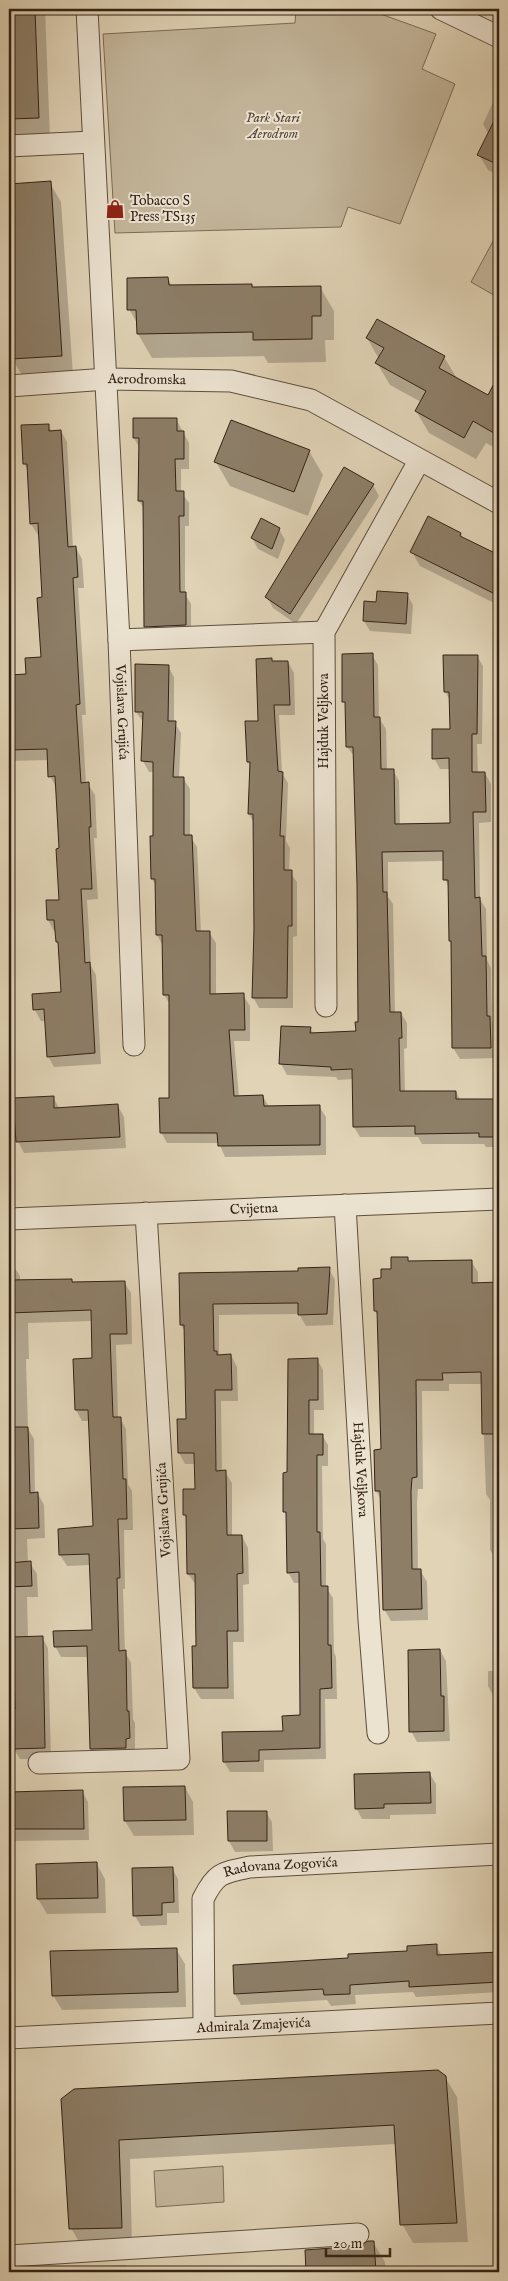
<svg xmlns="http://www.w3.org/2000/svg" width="508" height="2281" font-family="'IM FELL English',serif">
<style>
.green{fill:#c3b59a;stroke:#7b6b57}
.shadow{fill:#0003}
.building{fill:#8d7e68;stroke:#332114}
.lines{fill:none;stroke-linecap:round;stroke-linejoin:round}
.minor-casing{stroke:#5e4e3c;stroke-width:23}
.minor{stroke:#ebe2d0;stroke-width:21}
.labels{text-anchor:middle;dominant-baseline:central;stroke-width:4;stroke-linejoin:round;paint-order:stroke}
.park-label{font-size:14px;font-style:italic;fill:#574636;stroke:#ebe2d0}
.poi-label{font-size:14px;fill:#332114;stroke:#ebe2d0;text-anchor:start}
.street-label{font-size:14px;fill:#332114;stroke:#ebe2d0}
</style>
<rect width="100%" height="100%" fill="#e0d3b6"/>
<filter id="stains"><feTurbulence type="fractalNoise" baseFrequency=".004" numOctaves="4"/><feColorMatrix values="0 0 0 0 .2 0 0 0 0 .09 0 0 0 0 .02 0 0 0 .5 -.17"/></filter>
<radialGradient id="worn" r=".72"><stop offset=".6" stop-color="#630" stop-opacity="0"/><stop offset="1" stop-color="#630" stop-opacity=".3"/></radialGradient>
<path class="green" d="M296 9H367L436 34 422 69 455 84 400 224 348 207 341 227 115 233 103 34 295 23Z
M498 232 499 233V298L471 282Z
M223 2166 224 2202 156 2207 154 2171Z"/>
<path class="shadow" d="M9 9H45L50 138 9 139Z
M494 100 499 103V176L488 170 479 155 489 135 483 124Z
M50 183 61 202 73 375 24 378 12 359 9 301V185Z
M168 279 172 286 251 285 253 288 320 287 334 311V340H325L326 362 268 363 264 356 152 358 138 334V325L129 309Z
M377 320 444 357 458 380 488 397 495 384 499 386V450L486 443 476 459 429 433 416 411 421 402 390 385 377 363 379 359 367 338Z
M176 419 189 443V469H181V492L189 503V526H185V594L191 604V635L151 637 145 626 144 509 139 501 140 449 134 438Z
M48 425 52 432 61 431 67 442 73 548H76L82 559 84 588H78L86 715H82L86 784H88L95 795 97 838H94L98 899 87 900 91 966 96 975 101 1064 54 1067 48 1056 46 1021H41L35 1010 34 995 63 993 60 947 57 942 56 931H54L48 920 60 901V850L56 787 50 776 49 760 9 761V676L27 675 42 658 43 598 40 534 38 535 31 524 28 471 24 463Z
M309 451 323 475 308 516 230 486 216 462Z
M373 485 379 496 296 624 273 608 267 597Z
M279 529 285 540 278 559 258 549 252 538Z
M461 534 463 539 499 557V617L494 608 496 604 420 566 412 552Z
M407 594 413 605 411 634 370 631 364 621 377 603Z
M372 655 378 665 379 718 386 729 387 770H393L399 781 400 826 451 824 450 769H440L434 758 451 730V701L445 692 477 656 483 666 482 744H477L478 774 485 773 491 784V822L479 823 480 899 486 909 487 960 491 968 492 1022 496 1028V1058L460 1059 453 1048 452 945 450 941 449 888 445 879 444 861 388 862V897L393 904 395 1013H401L407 1023V1048L404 1049 405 1092H456L461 1101 499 1100V1147H486L484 1144H422L418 1137H360L354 1127 353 1079 338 1080 336 1077 287 1075 281 1064 310 1028 314 1034 357 1032 359 1023 355 757 347 747V706L344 701Z
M273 662H288L294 673 295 715H279L282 773 288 783 286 841 290 848 289 871 297 882V936L293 937V1008H259L253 997 254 823 249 814 251 767 248 762Z
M168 666 174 677V722L181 733 179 778H183L190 789V836L197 847 201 932H209L216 943V995H243L250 1006V1041H234L239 1097 263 1096 269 1107 319 1106 326 1117V1155L225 1157 219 1143H167L161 1132 170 1099V1004L164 995 163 946 157 935V887L152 879 154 772H149L143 761 144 723 136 712Z
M9 1076 11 1100 53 1097 59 1108 118 1106 124 1117 126 1148 24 1153 17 1139 9 1140Z
M407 1258 409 1262 471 1261 478 1272V1284H499V1608L498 1562 490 1550V1500L486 1494 482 1384H449V1391H422L423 1489H418L417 1503 418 1570H420L427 1582 428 1620 391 1621 384 1609 381 1499 376 1491 382 1451 379 1317 375 1311 382 1280Z
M9 1265H13L20 1276V1281L72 1280 74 1284 124 1282 131 1293 132 1344 116 1345 118 1418H120L126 1429 128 1484 132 1491 133 1530H124L125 1589H123L125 1652 131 1663 133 1719 135 1723V1749H132V1759L98 1760 91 1749 88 1657H61L55 1646 94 1631 91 1565 67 1566 60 1555 59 1530 95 1527 90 1421H82L76 1410 93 1359 92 1321 28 1323 29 1359H26L28 1429 34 1439 35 1494H38L44 1505 45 1538 27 1539 28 1563H30L37 1574 38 1597H27L28 1638 42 1637 48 1648 51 1759H20L14 1749 16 1711 15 1647H9Z
M329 1269 335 1280 333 1325 306 1326 299 1314 219 1315V1356L231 1355 237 1367 238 1401H221L222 1472H225L232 1483V1537L242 1536 248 1548 249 1584 243 1585 244 1642H233L234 1699H201L194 1688V1647H197L196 1585 188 1574V1520L184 1515 196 1490V1464H185L179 1453 178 1421H187L186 1333 181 1325 180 1275 299 1272Z
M317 1359 323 1370 324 1410H314V1435H322L328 1445V1466H322L323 1539 326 1544V1587L333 1598 334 1652 336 1657 337 1699H325L326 1759 264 1760V1772H230L224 1762 284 1733 302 1717 300 1583H294L288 1572V1518L285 1512 284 1474H289Z
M494 1645H499V1700V1697H494L488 1686V1671H494Z
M440 1650 446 1661 450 1741 417 1742 411 1731Z
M430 1774 436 1784V1814L390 1815V1819H362L356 1808Z
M185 1787 193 1802 194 1835 134 1836 125 1821 124 1788Z
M82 1791 88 1802 89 1840 9 1841V1792Z
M266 1812 272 1822 273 1851 235 1852 229 1841Z
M96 1863 105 1879 106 1913 47 1914 38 1899Z
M172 1868 178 1879 179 1913H167V1925L141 1926 135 1916Z
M436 1946 442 1956 499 1953V1992L416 1997 413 1992 355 1995 356 2004 331 2006 327 2000 241 2005 235 1994 234 1966 350 1959 409 1952Z
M176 1949 185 1964 186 2007 62 2010 53 1995Z
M445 2077 457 2097 468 2242 413 2243 402 2224 396 2144 130 2159 132 2246 82 2247 71 2228 74 2090Z
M373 2242 385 2262 386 2272H307L306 2251 359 2248Z
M126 2265 130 2272H72L71 2268Z"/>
<path class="building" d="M9 9H35L39 118 9 119Z
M499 111V165L477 155Z
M51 181 62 356 11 359 9 320V184Z
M168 277 169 285 252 284V287L321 286V316H312V339L253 340V332L137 334 136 310H127V278Z
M377 319 445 356 439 368 488 395 499 374V436L473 421 464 438 415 411 426 391 375 363 384 348 366 338Z
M133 418H177V431H184V459H175L176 491H184V516H179L180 592H186V625L144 627 143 501H138L139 438H133Z
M231 420 310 450 294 492 214 462Z
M49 424V431L61 430 68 547 76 546 78 577 73 578 80 704 76 705 81 783 89 782 91 827H89L92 889H81L85 963 90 962 95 1053 47 1057 44 1009 33 1010 32 994 61 992 58 942H56L54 920H47L46 900H59L56 849 59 848 55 776 48 777 47 749 9 750V675L26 674 25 658 41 657 37 598 42 597 38 523 30 524 27 464H23L21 425Z
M344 467 374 484 290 614 265 597Z
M428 516 461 533 460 536 499 555V596L410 552Z
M261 518 280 528 272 549 251 538Z
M377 591 408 593 406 624 363 621 364 601 376 602Z
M373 653 374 717H380L381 769H394L395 824 450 823 449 758 432 759V729H450L449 692H444L443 655H478L477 734H472V772H485L486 812H473L475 898 480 897 482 956H486L487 1016H490L491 1048H452L451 941H449L448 880H443V851L382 852 383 892H387L390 1012H401L402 1038H399L400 1091H456V1099H499V1137H479V1133L415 1134V1126L353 1127 352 1069 331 1070V1067L279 1064 281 1026 311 1027 310 1033 356 1031 355 1022H358L357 884 353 747H346L345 702H342V654Z
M272 658V661H288L290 705H274L278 771 283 772 280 836H284V870H292V926H288L287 998H252L254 929 253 814H248L250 762H247L245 721H258L256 659Z
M135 664 169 665 168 721H176L173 777H184V835H192L196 931H210V994L244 993 245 1030H229L234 1096 263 1095 264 1106 320 1105V1145L218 1146 217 1133H160L159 1098H169V995H163L162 935H156L155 879H151L150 836H153V762L141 761 143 712H135Z
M54 1096V1108L118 1104 120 1137 16 1142 13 1098Z
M391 1257H408V1261L472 1260V1283L499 1282V1434H482L481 1372 442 1373 443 1380H416L417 1477 412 1478 411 1491 412 1569H421L422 1609 383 1610 380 1491H375L374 1450 381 1449 377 1311H374L373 1279 381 1278V1269H391Z
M330 1267 327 1314 298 1315V1303L213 1304 214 1351H217V1355L231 1354 232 1390H215L216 1471 226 1470 227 1535H242L243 1573 237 1574 238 1631H227L228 1688H193L192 1646H196L195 1574H187L186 1515H183V1489H195L194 1453H178L177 1419H186L184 1325H180L179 1273 298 1271V1268Z
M72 1279V1282L125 1281 127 1334H110L113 1417H121L123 1479H126L127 1519H118L120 1578H117L119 1651 126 1650 127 1711H129L130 1738 126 1739V1748L90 1749 87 1646 54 1647 53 1631 92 1630 89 1554 59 1555 58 1529 93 1526 88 1410H75L73 1359 92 1358 91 1310 9 1313V1280Z
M318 1358V1400H309V1434H323V1455H317V1532H320L321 1586H328V1645H331L332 1688 320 1689V1748L259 1750V1761L223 1762 222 1732 283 1731 282 1716 300 1715 299 1572 287 1573 286 1512H283V1473L287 1472 288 1359Z
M9 1427H28L30 1493 38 1492 39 1528 9 1529Z
M31 1561 32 1586 9 1587V1563Z
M43 1636 45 1748 12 1749 11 1710 15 1709 13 1637Z
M440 1649 441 1696H444V1731L409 1732 408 1650Z
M430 1772 431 1803 384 1804V1808L355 1809 354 1774Z
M185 1786 186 1820 124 1821 123 1787Z
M83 1790 84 1829H9V1792Z
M227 1811H267V1841H228Z
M97 1862 98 1898 37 1899 36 1864Z
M173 1867 174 1902 162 1903V1915L133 1916 132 1868Z
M437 1944V1955L499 1952V1982L409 1987V1981L350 1985V1994L324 1995 323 1989 234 1994 233 1965 348 1958V1954L407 1951V1946Z
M177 1948 178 1992 52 1996 50 1951Z
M438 2070 446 2076 457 2223 400 2225 394 2125 119 2140 122 2228 69 2229 61 2099 74 2089Z
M368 2241H374L376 2272H306L305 2250 359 2246Z"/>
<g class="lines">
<g class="minor-casing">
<g id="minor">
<path id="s1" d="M87 9 119 640 134 1045"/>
<path d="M441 9 499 37"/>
<path d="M9 146 93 142"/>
<path id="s2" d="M9 386 107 379 231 381 311 400 499 503"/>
<path d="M119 640 324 632"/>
<path d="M326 1006 324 632 419 461"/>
<path id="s3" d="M345 1205 369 1620 378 1733"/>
<path id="s4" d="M9 1219 499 1199"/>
<path d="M39 1763 179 1759 146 1213"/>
<path id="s5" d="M204 2026 203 1899C216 1873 221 1873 250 1867L499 1854"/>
<path id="s6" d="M9 2038 499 2013"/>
<path d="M9 2256 358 2234"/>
</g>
</g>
<use href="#minor" class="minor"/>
</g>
<defs>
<g id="shop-bare" transform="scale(1.5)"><path d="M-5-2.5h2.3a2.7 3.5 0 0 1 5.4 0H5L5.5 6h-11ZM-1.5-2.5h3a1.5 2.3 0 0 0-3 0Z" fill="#8f2418" stroke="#ebe2d0" stroke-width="2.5" paint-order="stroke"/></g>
</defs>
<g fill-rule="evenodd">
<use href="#shop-bare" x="115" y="209"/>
</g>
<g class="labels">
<g class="park-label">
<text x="273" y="118">Park Stari<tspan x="273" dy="16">Aerodrom</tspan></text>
</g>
<g class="poi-label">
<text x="130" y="201">Tobacco S<tspan x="130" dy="16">Press TS135</tspan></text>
</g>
<g class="street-label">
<text stroke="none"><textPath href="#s2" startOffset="138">Aerodromska</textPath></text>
<text stroke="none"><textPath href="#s1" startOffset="704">Vojislava Grujića</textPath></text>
<text transform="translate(324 721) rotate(-90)">Hajduk Veljkova</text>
<text stroke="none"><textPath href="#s4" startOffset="245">Cvijetna</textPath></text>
<text stroke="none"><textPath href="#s3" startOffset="265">Hajduk Veljkova</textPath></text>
<text transform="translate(164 1510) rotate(-93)">Vojislava Grujića</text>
<text stroke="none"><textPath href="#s5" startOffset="218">Radovana Zogovića</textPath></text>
<text stroke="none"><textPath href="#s6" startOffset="245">Admirala Zmajevića</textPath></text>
</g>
</g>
<rect width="508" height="2281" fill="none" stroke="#e0d3b6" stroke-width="30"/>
<rect x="10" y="10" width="488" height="2261" fill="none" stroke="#332114" stroke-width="2.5"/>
<rect x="15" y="15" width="478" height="2251" fill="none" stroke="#332114"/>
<path d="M326 2248v8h64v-8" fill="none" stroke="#332114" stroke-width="2.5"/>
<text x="333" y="2248" font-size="15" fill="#332114" stroke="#ebe2d0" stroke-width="4" paint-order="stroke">20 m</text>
<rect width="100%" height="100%" filter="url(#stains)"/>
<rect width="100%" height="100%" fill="url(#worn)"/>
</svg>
